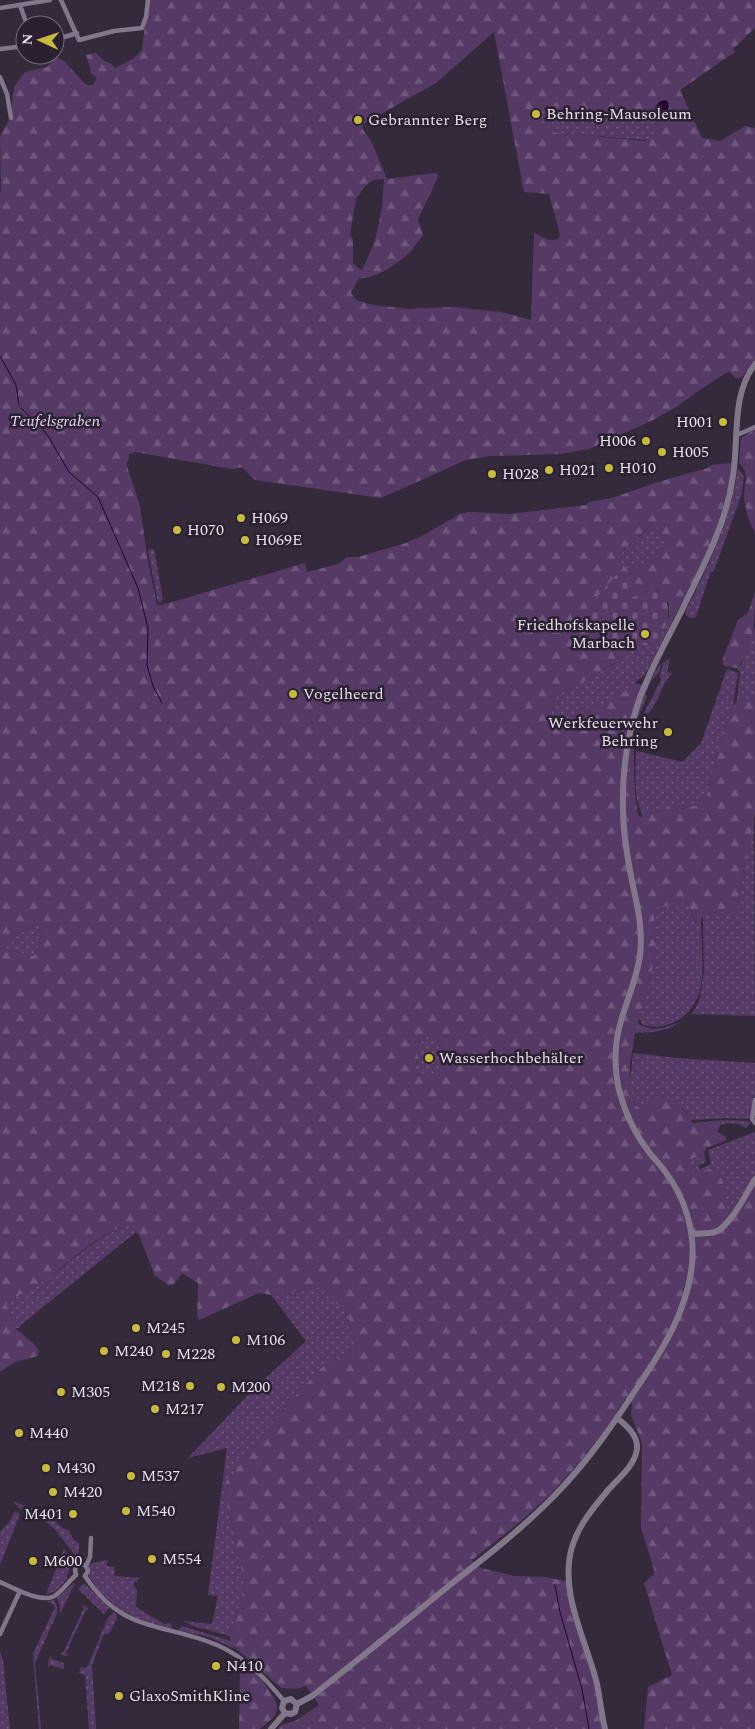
<svg xmlns="http://www.w3.org/2000/svg" width="755" height="1729" font-family="Spectral,serif">
<style>
.green{fill:url(#green-dots)}
.forest{fill:url(#forest-firs);fill-rule:evenodd}
.cemetery{fill:url(#cemetery-stones)}
.water{fill:#240433}
.lines{fill:none;stroke-linecap:round;stroke-linejoin:round}
.stream{stroke:#240433;stroke-width:1}
.street{stroke:#82768a;stroke-width:4.5}
.secondary{stroke:#82768a;stroke-width:6}
.poi-dot{fill:#c9bb3a;stroke:#2b2031;stroke-width:2}
.labels{text-anchor:middle;dominant-baseline:central;stroke-width:5;stroke-linejoin:round;paint-order:stroke}
.poi-label{font-size:16px;fill:#e5dee9;stroke:#2b2031;text-anchor:start}
.park-label{font-size:16px;font-style:italic;fill:#e9d5f5;stroke:#2b2031}
</style>
<defs>
<pattern id="green-dots" width="8" height="8" patternUnits="userSpaceOnUse" patternTransform="scale(1.25)"><rect width="8" height="8" fill="#563a66"/><path d="M2 2h.1M6 6h.1" fill="none" stroke="#6e567c" stroke-width="1.8" stroke-linecap="round"/></pattern>
<pattern id="forest-firs" width="22" height="20" patternUnits="userSpaceOnUse" patternTransform="scale(1.25)"><rect width="22" height="20" fill="#563a66"/><path d="M5 1l3.5 6h-7zM16 11l3.5 6h-7z" fill="#6e567c"/></pattern>
<pattern id="cemetery-stones" width="16" height="16" patternUnits="userSpaceOnUse" patternTransform="scale(1.25)"><rect width="16" height="16" fill="#563a66"/><path d="M2 7V4a2 2 0 0 1 4 0v3zM10 15v-3a2 2 0 0 1 4 0v3z" fill="#6e567c"/></pattern>
</defs>
<rect width="100%" height="100%" fill="#352a3b"/>
<path class="green" d="M540 105 648 113 655 120C656 129 655 137 645 140L551 132 545 124 533 121 534 110Z
M738 468 744 476 741 496 714 571 710 573 696 617 694 618 688 617 685 613C708 566 731 520 738 468Z
M654 523 669 544 630 573 617 557Z
M154 549 163 599 161 602 158 603 148 550Z
M669 617 674 618 645 675 634 683 624 692 608 703 595 706 555 727 551 712 556 695 613 665 638 646 656 644Z
M755 627V700L737 699 740 673 737 668 742 664Z
M670 658 667 672 672 673C661 685 659 702 648 714L644 713 661 680 660 676 663 663Z
M661 663 660 671 651 681 645 695 647 696 646 699 638 717H636L646 686Z
M727 669 738 673 733 705 717 755 706 799 698 806 669 805 661 812 642 813C633 800 636 767 636 751L683 762 701 743Z
M754 817 755 1016 692 1014 699 1001 704 972 703 917C712 910 726 912 736 914Z
M687 902 696 923H701C701 959 712 1004 674 1022 664 1027 654 1028 643 1025L639 1018 651 977 656 945 654 926 655 907Z
M40 922C40 934 42 946 33 956L6 950 9 939Z
M683 1020 670 1028 655 1032 635 1033 638 1023C652 1034 669 1027 683 1020Z
M433 1036 440 1042 442 1053 439 1075 433 1079 415 1073 420 1037Z
M633 1053 677 1058 755 1063V1094L750 1117 747 1119 726 1118 691 1120 683 1108 654 1098 642 1110 635 1107 630 1083Z
M723 1120 749 1121 751 1123 746 1128C739 1123 729 1122 721 1125Z
M755 1132V1175L730 1214C722 1200 725 1181 715 1168L693 1174 689 1160 699 1157 704 1152 706 1162 698 1166 700 1169 711 1164 708 1150Z
M129 1225 136 1232 22 1324 19 1328H15L6 1303C21 1294 36 1286 50 1276 75 1260 100 1233 129 1225Z
M320 1287 348 1315 356 1348 321 1368 285 1407 259 1442 223 1485 245 1585 230 1636 193 1626 183 1621 212 1624 218 1596 208 1595 227 1448 188 1458 253 1390 306 1341 271 1295Z
M13 1501 40 1512 36 1516 19 1508Z
M15 1511 20 1514 0 1565V1532L9 1522Z
M48 1518C58 1520 58 1529 69 1530L73 1539 79 1543V1555H75L54 1528 44 1521V1519Z
M64 1549C72 1562 73 1562 67 1576V1579L56 1591 46 1594Z
M107 1560V1566L115 1567 114 1576 139 1578 137 1582H134V1587L137 1590 136 1607 164 1624 169 1623 172 1626 171 1628 147 1623 123 1612 100 1592 93 1582 89 1577V1565L93 1563Z
M74 1583H75L60 1614V1606L57 1598Z
M84 1583 109 1608 104 1614 78 1589Z
M54 1600 57 1606V1613L35 1663 41 1729H39L33 1654 55 1607 53 1604 47 1601Z
M84 1605 89 1610H86L66 1653 68 1655 66 1656 61 1655 60 1653H63L84 1608 82 1606Z
M114 1612 116 1614 117 1618 109 1634H104L92 1665 96 1729H89L85 1675 79 1673 81 1667 87 1668 108 1618Z
M182 1626 231 1641 235 1649 209 1637 178 1630Z
M0 1651 3 1660 10 1729H0Z
M51 1656 52 1659 64 1663V1669L50 1665 48 1668 49 1658Z"/>
<path class="forest" d="M148 0H755V28L733 49 735 52 680 90 702 138 720 141 745 126 755 128V360L741 378H735L729 371 701 389 678 406 653 420 589 449 560 454 490 456 466 460 381 498 255 480 242 467 232 469 135 452 129 454 128 462 126 463 140 506 147 556 157 605H162L305 563 307 572 339 564 347 557H358L406 543 422 536 460 514 469 512 510 514 586 505 589 502 612 498 658 482 708 468 712 465 731 463C732 519 699 571 674 618L669 617V604L658 589 645 591 635 597 628 593 598 630 622 659 584 681 556 695 551 712 555 727 595 706 608 703 624 692 634 683 643 685 628 736H634C634 763 633 789 638 815L641 817 642 816V813L661 812 669 805 698 806 706 799 717 755 733 705 735 704 737 699 755 700V814L736 914C726 912 712 910 703 917H702L701 923 697 924 687 902 655 908 654 926 656 945 651 977 635 1033 630 1065V1083L635 1106 642 1110C645 1107 650 1100 654 1098 671 1091 685 1111 693 1123L723 1120 717 1132 725 1136 727 1140 706 1148C703 1156 697 1157 689 1160L693 1174 713 1168 717 1169C725 1181 724 1203 732 1218L755 1183V1729H644L648 1687 672 1675 644 1583 655 1573 641 1527 642 1443 631 1415 632 1403 625 1399 613 1419 580 1462 551 1494 520 1522 472 1560 481 1568 514 1576 544 1577 566 1581 569 1598 593 1680 602 1729H278L282 1725 295 1721 319 1705 306 1686 296 1689 281 1688 231 1644 230 1636 245 1585 223 1485 259 1442 285 1407 321 1368 356 1348 348 1315 320 1287 271 1295 259 1293 199 1320 197 1317 198 1283 182 1273 174 1284 169 1285 155 1276 139 1235 129 1225C100 1232 74 1259 50 1276 36 1286 21 1294 6 1303L15 1328 33 1343 39 1351 38 1356 15 1362 0 1372V193L1 191 0 137 10 118 14 87 25 72 47 67 56 57 64 61 86 85H93L97 78 90 72 91 71 86 55 96 53 104 61 112 64 115 68 133 59 142 50ZM494 32 524 192 549 194 560 234 559 238C550 243 541 237 534 232L531 320 501 312 454 307 409 309 373 305 356 300 351 293 359 278C375 280 400 262 411 251 415 246 419 240 423 235L418 219 437 179 438 174 435 173 387 179 373 145 362 128 363 124 436 83ZM540 105 648 113 655 120C656 131 654 136 645 141L552 132 545 124 533 121 534 110ZM384 179 382 208 375 241 362 271 353 263V240L350 234 356 199 365 186 373 180ZM653 523 669 544 630 573 617 557ZM40 922C40 935 42 947 33 956L6 950 9 939ZM432 1036 440 1042 442 1053 439 1075 433 1079 415 1073 420 1037Z
M755 429V532C749 524 745 507 744 497 744 482 751 475 739 463L741 438Z
M755 592C755 617 755 649 737 668L724 666 722 661 738 620 748 613Z
M244 1664C253 1669 260 1677 266 1686 274 1698 285 1709 268 1722 266 1724 262 1728 259 1729 254 1729 245 1729 239 1729L240 1671Z"/>
<path class="cemetery" d="M616 575 631 585 628 593 635 597C644 591 653 587 663 591 673 615 668 622 656 644L638 646 622 659 598 630 587 633 575 622Z"/>
<path class="water" d="M665 100 668 102 669 107 665 114 661 116 657 113 655 108 659 102Z"/>
<g class="lines">
<path class="stream" d="M0 356 16 385 19 405
M21 408 40 426 48 436 69 472 98 497 138 588 148 628 147 665 153 686 162 703
M555 1585 560 1612 582 1689 589 1729"/>
<path class="street" d="M61 0 79 40 114 31 142 28 146 17 148 0
M20 5 27 25
M0 8 50 0
M55 40 77 33
M0 49 25 46
M0 77 7 94 11 118
M737 435 755 427
M755 1100 752 1119 755 1123
M76 1575 75 1570 77 1565 82 1564 86 1566
M85 1576C123 1634 162 1622 217 1645 245 1657 265 1678 284 1701
M85 1576 88 1571 86 1566 90 1557 91 1538
M0 1582C14 1588 43 1605 56 1595 64 1589 69 1581 76 1575
M0 1634 20 1591"/>
<path class="secondary" d="M692 1234C699 1233 708 1234 715 1232 730 1227 747 1192 755 1179
M297 1704 312 1696C359 1659 405 1622 451 1584 487 1556 524 1527 556 1494 589 1460 615 1422 640 1383 663 1349 685 1313 691 1272 697 1236 686 1198 664 1170 660 1164 654 1159 649 1152 635 1134 625 1113 619 1090 614 1067 614 1044 621 1021 627 999 637 978 640 955 643 931 638 909 633 886 628 861 623 835 623 809 622 773 627 737 638 703 649 671 666 642 681 612 692 589 704 566 714 542 723 521 730 498 733 476 739 439 731 395 755 364
M285 1713 282 1708 284 1701 291 1699 297 1704
M285 1713 291 1714 295 1712 297 1704
M271 1729 285 1713
M605 1729C601 1713 600 1696 596 1680 585 1638 559 1591 572 1547 579 1524 594 1507 609 1489 619 1478 635 1465 637 1449 638 1435 627 1426 617 1418"/>
</g>
<g class="poi-dot">
<circle cx="536" cy="114" r="5"/>
<circle cx="358" cy="120" r="5"/>
<circle cx="723" cy="422" r="5"/>
<circle cx="646" cy="441" r="5"/>
<circle cx="662" cy="452" r="5"/>
<circle cx="609" cy="468" r="5"/>
<circle cx="549" cy="470" r="5"/>
<circle cx="492" cy="474" r="5"/>
<circle cx="241" cy="518" r="5"/>
<circle cx="177" cy="530" r="5"/>
<circle cx="245" cy="540" r="5"/>
<circle cx="645" cy="634" r="5"/>
<circle cx="293" cy="694" r="5"/>
<circle cx="668" cy="732" r="5"/>
<circle cx="429" cy="1058" r="5"/>
<circle cx="136" cy="1328" r="5"/>
<circle cx="236" cy="1340" r="5"/>
<circle cx="104" cy="1351" r="5"/>
<circle cx="166" cy="1354" r="5"/>
<circle cx="190" cy="1386" r="5"/>
<circle cx="221" cy="1387" r="5"/>
<circle cx="61" cy="1392" r="5"/>
<circle cx="155" cy="1409" r="5"/>
<circle cx="19" cy="1433" r="5"/>
<circle cx="46" cy="1468" r="5"/>
<circle cx="131" cy="1476" r="5"/>
<circle cx="53" cy="1492" r="5"/>
<circle cx="126" cy="1511" r="5"/>
<circle cx="73" cy="1514" r="5"/>
<circle cx="152" cy="1559" r="5"/>
<circle cx="33" cy="1561" r="5"/>
<circle cx="216" cy="1666" r="5"/>
<circle cx="119" cy="1696" r="5"/>
</g>
<g class="labels">
<g class="poi-label">
<text x="546" y="114">Behring-Mausoleum</text>
<text x="368" y="120">Gebrannter Berg</text>
<text x="713" y="422" text-anchor="end">H001</text>
<text x="636" y="441" text-anchor="end">H006</text>
<text x="672" y="452">H005</text>
<text x="619" y="468">H010</text>
<text x="559" y="470">H021</text>
<text x="502" y="474">H028</text>
<text x="251" y="518">H069</text>
<text x="187" y="530">H070</text>
<text x="255" y="540">H069E</text>
<text x="635" y="625" text-anchor="end">Friedhofskapelle<tspan x="635" dy="18">Marbach</tspan></text>
<text x="303" y="694">Vogelheerd</text>
<text x="658" y="723" text-anchor="end">Werkfeuerwehr<tspan x="658" dy="18">Behring</tspan></text>
<text x="439" y="1058">Wasserhochbehälter</text>
<text x="146" y="1328">M245</text>
<text x="246" y="1340">M106</text>
<text x="114" y="1351">M240</text>
<text x="176" y="1354">M228</text>
<text x="180" y="1386" text-anchor="end">M218</text>
<text x="231" y="1387">M200</text>
<text x="71" y="1392">M305</text>
<text x="165" y="1409">M217</text>
<text x="29" y="1433">M440</text>
<text x="56" y="1468">M430</text>
<text x="141" y="1476">M537</text>
<text x="63" y="1492">M420</text>
<text x="136" y="1511">M540</text>
<text x="63" y="1514" text-anchor="end">M401</text>
<text x="162" y="1559">M554</text>
<text x="43" y="1561">M600</text>
<text x="226" y="1666">N410</text>
<text x="129" y="1696">GlaxoSmithKline</text>
</g>
<g class="park-label">
<text x="55" y="421">Teufelsgraben</text>
</g>
</g>
<g transform="translate(40 40) rotate(273)"><circle r="24" fill="#2b2031" stroke="#756c7b"/>
<path d="M0-4L9 19L0 12L-9 19Z" fill="#c9bb3a"/>
<text y="-8" font-size="14" font-weight="bold" text-anchor="middle" fill="#e5dee9">N</text>
</g>
</svg>
